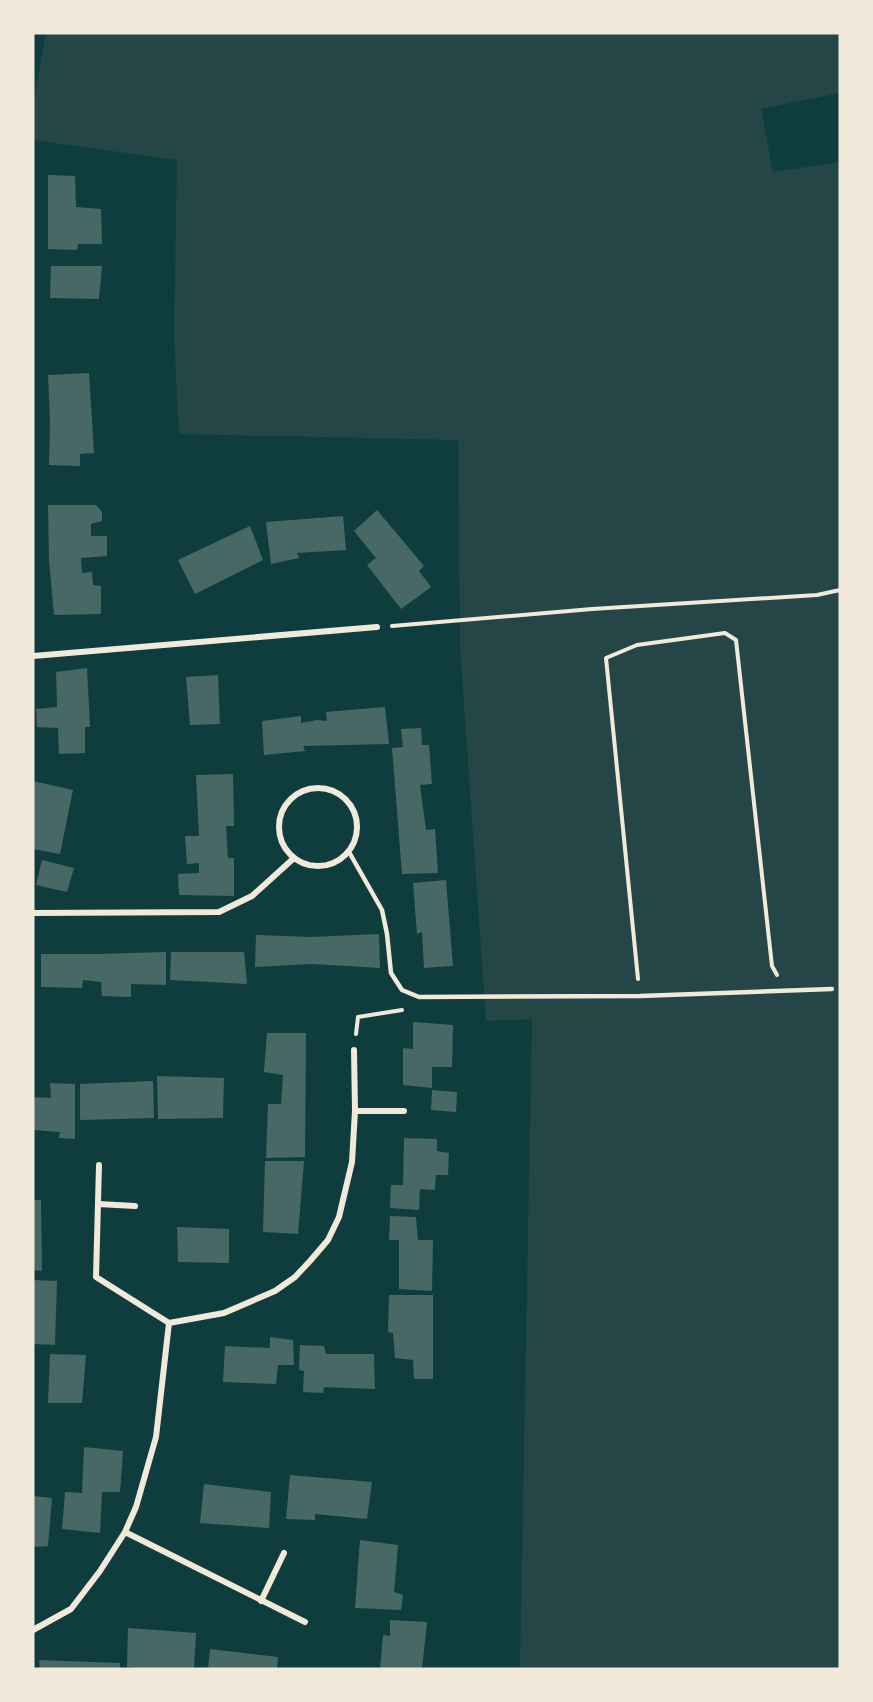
<svg xmlns="http://www.w3.org/2000/svg" width="873" height="1702" font-family="'Varela Round',sans-serif">
<style>
.green{fill:#244646}
.building{fill:#486865}
.lines{fill:none;stroke-linecap:round;stroke-linejoin:round}
.path{stroke:#f1e9da;stroke-width:4}
.service{stroke:#f1e9da;stroke-width:4.5}
.minor{stroke:#f1e9da;stroke-width:6}
</style>
<rect width="100%" height="100%" fill="#0f3d3e"/>
<path class="green" d="M46 33H840V93L761 109 773 172 840 162V1669H520L532 1019 486 1021 460 647 458 440 179 434 174 335 177 160 33 140V103Z"/>
<path class="building" d="M48 175 75 176 76 207 101 209 102 244H78L77 250 48 249Z
M51 266H102L99 299 50 298Z
M89 373 94 453 80 454V466L49 465 50 422 48 375Z
M48 505H96L102 512V521L91 524V536H107V556L81 558 82 573 92 572 93 585 101 586V614L54 615 49 560Z
M377 510 424 566 419 571 431 587 401 609 367 565 376 558 354 531Z
M343 516 346 550 297 553 299 558 271 564 266 522Z
M250 526 263 560 195 594 178 560Z
M87 668 90 727H85V753L59 754 58 728 37 727 36 709 57 707 56 672Z
M218 675 220 724 190 725 186 677Z
M385 707 389 744 303 746 305 751 264 755 262 721 301 716V723L317 720 327 721 326 712Z
M421 728 422 745H429L432 784 420 785 426 830 435 829 438 873 402 874 392 748 403 747 401 729Z
M233 774 234 826H226L228 858H234V896L179 895 178 874 199 873V863L187 864 185 836H199L196 775Z
M33 781 73 790 60 854 33 849Z
M42 860 74 868 67 892 36 885Z
M446 880 453 966 424 968 422 932 417 934 413 883Z
M379 934 380 968 312 964 255 967 256 935 311 937Z
M166 952V985L131 984V997L102 996 101 982 83 980 82 988 41 987V954H99Z
M171 952H244L247 984 170 980Z
M413 1022 453 1025 452 1067H432V1088L403 1085V1048L413 1049Z
M267 1033H306L305 1157 266 1158 268 1104H281L283 1075 264 1072Z
M157 1076 224 1078 223 1118 158 1119Z
M153 1081 154 1118 80 1120V1084Z
M50 1083 75 1084V1139L59 1138 60 1132 33 1130V1097L51 1098Z
M432 1090 457 1092 456 1112 431 1110Z
M404 1138 437 1139V1151L449 1153 448 1175H436L435 1190 420 1189 419 1210 390 1208 391 1185H403Z
M265 1161H304L298 1234 263 1232Z
M33 1200H41L42 1271 33 1270Z
M390 1216 416 1217 418 1240H433L432 1291 399 1289V1240H389Z
M177 1227 229 1229V1263L178 1262Z
M33 1280 57 1281 55 1345 33 1344Z
M389 1295H433V1379H414L413 1360 395 1358 393 1333 388 1332Z
M270 1337 293 1340 294 1365H278L276 1384 223 1382 225 1346 270 1348Z
M300 1345 324 1346 326 1354H374L375 1389 324 1387 323 1393 303 1392 304 1371 299 1370Z
M50 1354 86 1355 82 1403H48Z
M84 1447 123 1451 120 1492H102L100 1533 62 1529 65 1492 82 1493Z
M290 1475 372 1482 367 1519 315 1514V1520L286 1519Z
M204 1484 271 1492 269 1528 200 1523Z
M33 1496 52 1498 48 1546 33 1547Z
M360 1540 398 1545 394 1592 403 1595 401 1610 355 1608Z
M390 1620 427 1622 422 1669H380L383 1635 390 1636Z
M128 1628 196 1633 194 1669H145L127 1667Z
M210 1649 278 1657 277 1669H208Z
M39 1660 120 1663V1669H40Z"/>
<g class="lines">
<path class="path" d="M392 626 592 609 817 595 840 590
M638 979 606 658 637 645 725 633 736 640 772 966 777 975
M356 1034 358 1017 402 1010"/>
<path class="service" d="M349 852 382 910 387 934 391 973 402 990 419 997 640 996 832 989"/>
<path class="minor" d="M33 656 377 627
M279 827a39 39 0 1 1 78 0a39 39 0 1 1-78 0Z
M33 913 219 912 252 896 294 858
M355 1111H404
M99 1165 96 1277 169 1323 224 1313 275 1291 295 1277 310 1261 328 1240 339 1217 352 1162 355 1111 354 1050
M98 1204 135 1206
M125 1532 305 1622
M261 1601 284 1553
M33 1630 71 1609 100 1571 125 1532 136 1507 156 1437 169 1323"/>
</g>
<rect width="873" height="1702" fill="none" stroke="#f1e9da" stroke-width="69"/>
</svg>
